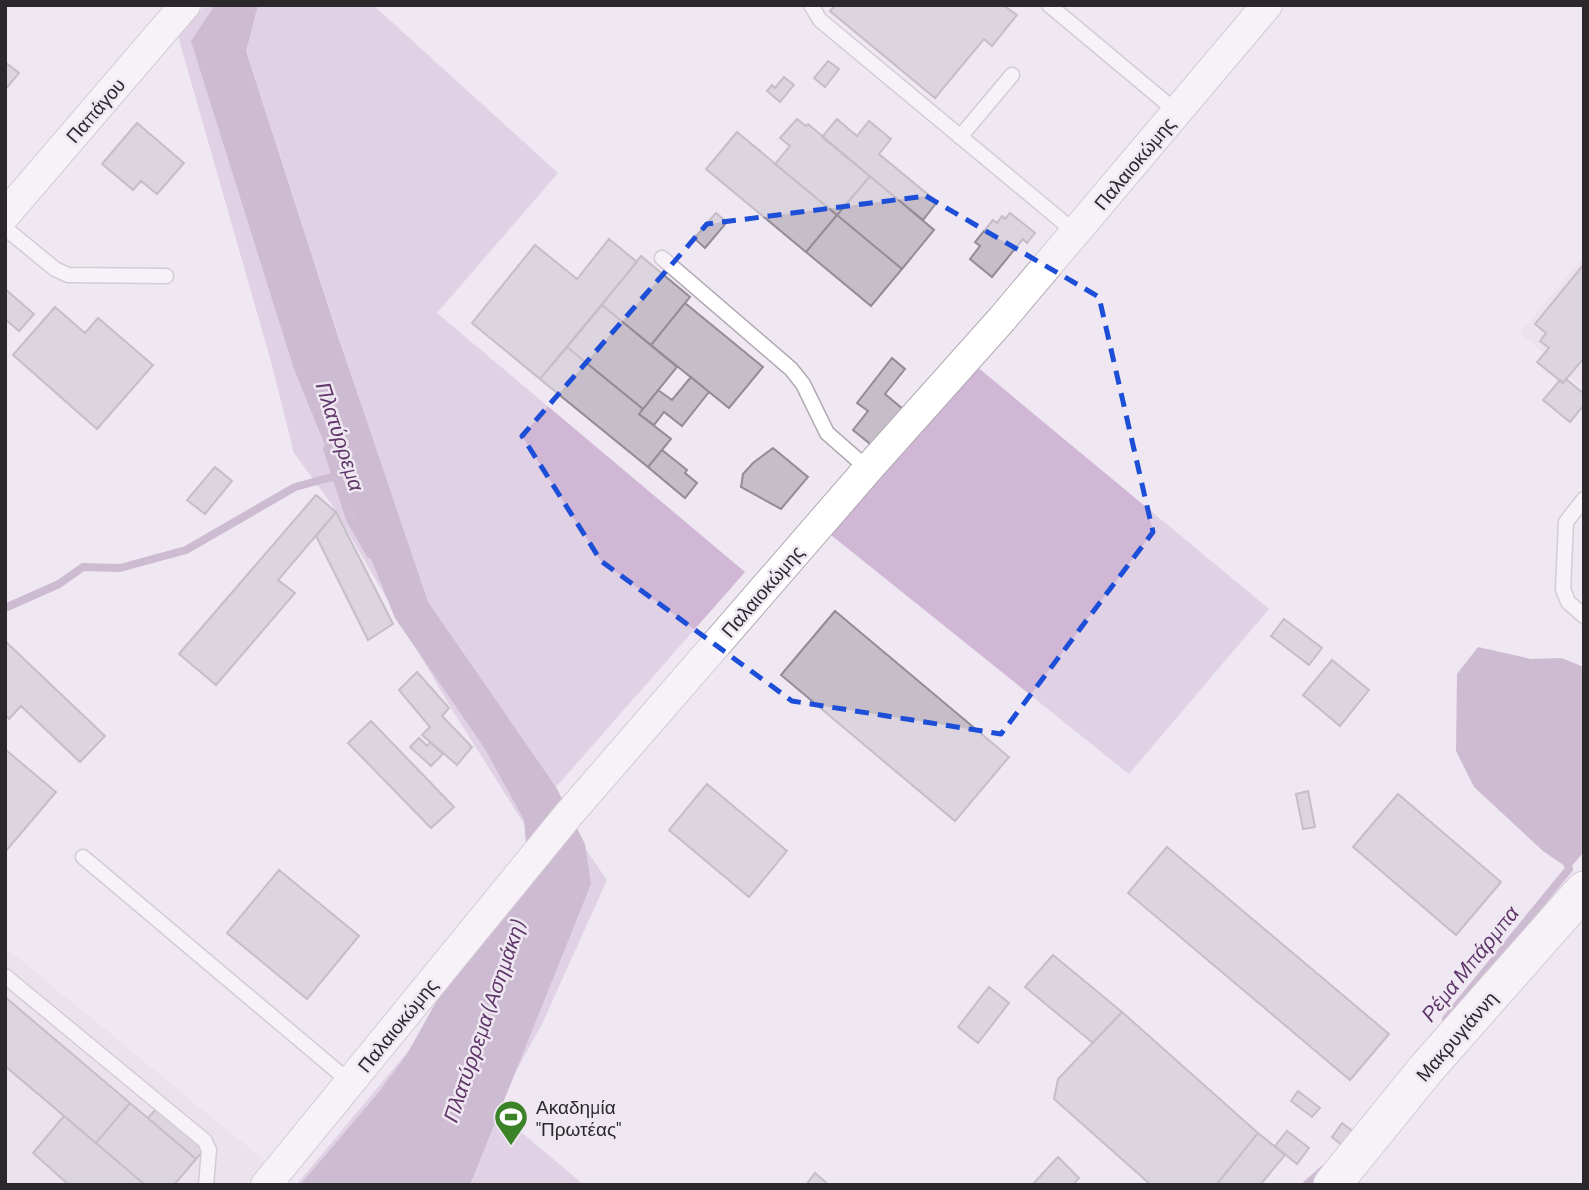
<svg xmlns="http://www.w3.org/2000/svg" width="1589" height="1190" font-family="Barlow,sans-serif">
<style>
.built{fill:#e8dbec}
.green{fill:#cfb7d5;fill-rule:evenodd}
.water{fill:#a587ac}
.lines{fill:none;stroke-linecap:round;stroke-linejoin:round}
.stream{stroke:#a587ac;stroke-width:8}
.building{fill:#c6bdc8;stroke:#938b95;stroke-width:2}
.service-casing{stroke:#b2aab4;stroke-width:17}
.minor-casing{stroke:#b2aab4;stroke-width:32}
.tertiary-casing{stroke:#b2aab4;stroke-width:39}
.service{stroke:#fff;stroke-width:14}
.minor{stroke:#fff;stroke-width:30}
.tertiary{stroke:#fff;stroke-width:37}
.marked{fill:none;stroke:#1d4ed8;stroke-width:5;stroke-dasharray:14 9;stroke-linejoin:round}
.labels{text-anchor:middle;dominant-baseline:central;stroke-width:5;stroke-linejoin:round;paint-order:stroke}
.street-label{font-size:19px;fill:#2b282c;stroke:#efe7f1}
.poi-label{font-size:19px;fill:#2b282c;stroke:#efe7f1;text-anchor:start}
.water-label{font-size:21px;font-style:italic;fill:#5f3769;stroke:#efe7f1}
</style>
<rect width="100%" height="100%" fill="#efe7f1"/>
<path class="built" d="M1584 256V389L1520 333Z
M5 947 272 1167 258 1185H5Z"/>
<path class="green" d="M205 5H373L558 173 437 313 745 572 556 787 426 601 582 844 607 880 543 1022 495 1110 584 1185H471L474 1175 470 1185H296L549 883 531 835 451 708 332 505 294 453 270 358 178 36ZM247 54 360 402 236 63Z
M970 361 1269 609 1129 774 826 531Z"/>
<path class="water" d="M215 5H258L246 51 339 339 428 602 556 787 585 844 591 884 470 1185H300L378 1093 407 1054 436 1002 510 907 526 845 524 820 485 749 395 618 294 369 191 41Z
M1478 647 1531 659 1561 658 1584 667V852L1569 869 1543 851 1474 787 1456 751 1457 674Z"/>
<g class="lines">
<path class="stream" d="M327 449 350 519 370 554
M5 608 59 584 83 567 120 568 186 550 295 487 336 476
M1446 1019 1569 869 1566 859
M1306 1185 1324 1169"/>
</g>
<path class="building" d="M835 5H1003L1017 15 992 46 984 39 935 98 830 11Z
M828 61 839 69 825 87 814 78Z
M5 62 19 73 5 90Z
M784 77 794 85 780 102 767 91 772 85 775 88Z
M797 119 806 126 808 124 870 176 837 215 775 164 790 146 780 138Z
M837 119 857 136 869 121 891 139 879 154 937 202 923 220 822 137Z
M137 123 184 163 157 194 141 181 133 190 102 164Z
M737 132 837 215 806 252 706 169Z
M870 176 934 230 902 269 837 215Z
M716 213 727 222 705 248 694 238Z
M1010 213 1035 233 1027 243 1023 239 992 277 970 259 980 246 975 242 993 220 997 223 1002 216 1005 219Z
M837 215 902 269 871 306 806 252Z
M609 239 637 262 540 379 472 323 535 245 577 279Z
M641 256 690 297 651 345 602 305Z
M1584 264V358L1563 383 1537 362 1549 348 1540 341 1546 333 1535 324Z
M5 289 34 314 19 331 5 319Z
M685 303 763 367 729 408 651 345Z
M602 305 677 367 643 409 567 347Z
M55 307 85 333 98 318 153 365 97 429 13 355Z
M567 347 643 409 639 414 671 439 648 467 540 379Z
M892 358 905 369 885 394 904 410 874 447 853 430 868 411 857 403Z
M691 377 709 392 682 426 664 412 654 425 639 414 658 390 672 400Z
M1566 379 1584 394V405L1570 422 1543 400 1560 380 1563 383Z
M773 448 808 477 781 509 741 487 743 474 753 463Z
M662 450 687 470 685 473 697 483 685 498 648 467Z
M215 467 232 481 205 514 187 500Z
M316 495 336 512 278 580 295 593 216 685 179 654Z
M336 512 393 624 368 640 316 536Z
M835 611 1009 757 955 821 781 675Z
M1284 619 1322 648 1309 665 1271 636Z
M5 641 105 736 80 762 21 706 9 719 5 715Z
M1332 660 1369 690 1340 726 1303 695Z
M417 672 449 708 442 716 472 747 457 765 422 735 430 727 399 690Z
M371 721 454 807 431 828 348 743Z
M419 738 427 746 430 742 443 754 431 766 410 747Z
M7 751 56 792 5 852V753Z
M707 784 787 851 749 897 669 830Z
M1308 791 1315 827 1303 829 1296 794Z
M1398 794 1501 882 1456 935 1353 847Z
M1167 847 1389 1034 1350 1080 1128 893Z
M279 870 359 936 307 999 227 933Z
M1053 955 1122 1012 1093 1043 1025 987Z
M989 987 1009 1003 978 1043 958 1027Z
M5 997 130 1103 96 1143 5 1066Z
M1122 1012 1258 1133 1216 1185H1151L1054 1099 1058 1079Z
M1298 1091 1320 1108 1312 1117 1291 1101Z
M130 1103 196 1159 174 1185H145L96 1143Z
M158 1107 206 1148 196 1159 148 1118Z
M64 1116 96 1143 145 1185H69L33 1153Z
M1342 1123 1355 1133 1344 1147 1332 1137Z
M1287 1131 1309 1148 1297 1164 1275 1146Z
M1258 1133 1285 1155 1260 1185H1216Z
M1058 1157 1079 1178 1073 1185H1032Z
M815 1173 829 1185H806Z"/>
<g class="lines">
<g class="service-casing">
<path id="service" d="M811 5 820 20 1075 232
M1049 5 1177 112
M960 137 1012 75
M5 228 55 269 68 275 166 276
M662 258 791 369 803 384 827 433 868 469
M1584 499 1566 522 1563 589 1568 602 1584 616
M83 857 350 1082
M5 976 205 1141 209 1150 206 1185"/>
</g>
<g class="minor-casing">
<path id="minor" d="M5 215 185 5
M266 1185 569 814 868 469 1002 319 1267 5"/>
</g>
<g class="tertiary-casing">
<path id="tertiary" d="M1332 1185 1426 1069 1584 890"/>
</g>
<use href="#service" class="service"/>
<use href="#minor" class="minor"/>
<use href="#tertiary" class="tertiary"/>
</g>
<path d="M0 0H1589V1190H0ZM926 196 1099 297 1153 532 1001 734 792 701 601 561 522 436 707 224Z" fill="#efe7f1" fill-opacity=".55" fill-rule="evenodd"/>
<path class="marked" d="M926 196 1099 297 1153 532 1001 734 792 701 601 561 522 436 707 224Z"/>
<defs>
<g id="stadium-pin" transform="scale(1.75)"><path d="M0 17L-7.5 6A9.5 9.5 0 1 1 7.5 6Z" fill="#3c8328" stroke="#efe7f1"/><path d="M0-5a6.5 5 0 1 0 0 10a6.5 5 0 1 0 0-10ZM-3.5-1.8h7v3.6h-7Z" fill="#fff"/></g>
</defs>
<g fill-rule="evenodd">
<use href="#stadium-pin" x="511" y="1117"/>
</g>
<g class="labels">
<g class="street-label">
<text transform="translate(95 110) rotate(-49)">Παπάγου</text>
<text transform="translate(1134 163) rotate(-50)">Παλαιοκώμης</text>
<text transform="translate(762 591) rotate(-49)">Παλαιοκώμης</text>
<text transform="translate(397 1025) rotate(-51)">Παλαιοκώμης</text>
<text transform="translate(1456 1036) rotate(-49)">Μακρυγιάννη</text>
</g>
<g class="poi-label">
<text x="536" y="1106">Ακαδημία<tspan x="536" dy="22">"Πρωτέας"</tspan></text>
</g>
<g class="water-label">
<text transform="translate(341 436) rotate(72)">Πλατύρρεμα</text>
<text transform="translate(1469 963) rotate(-51)">Ρέμα Μπάρμπα</text>
<text transform="translate(483 1021) rotate(-71)">Πλατύρρεμα (Ασημάκη)</text>
</g>
</g>
<rect width="1589" height="1190" fill="none" stroke="#2b282c" stroke-width="14"/>
</svg>
